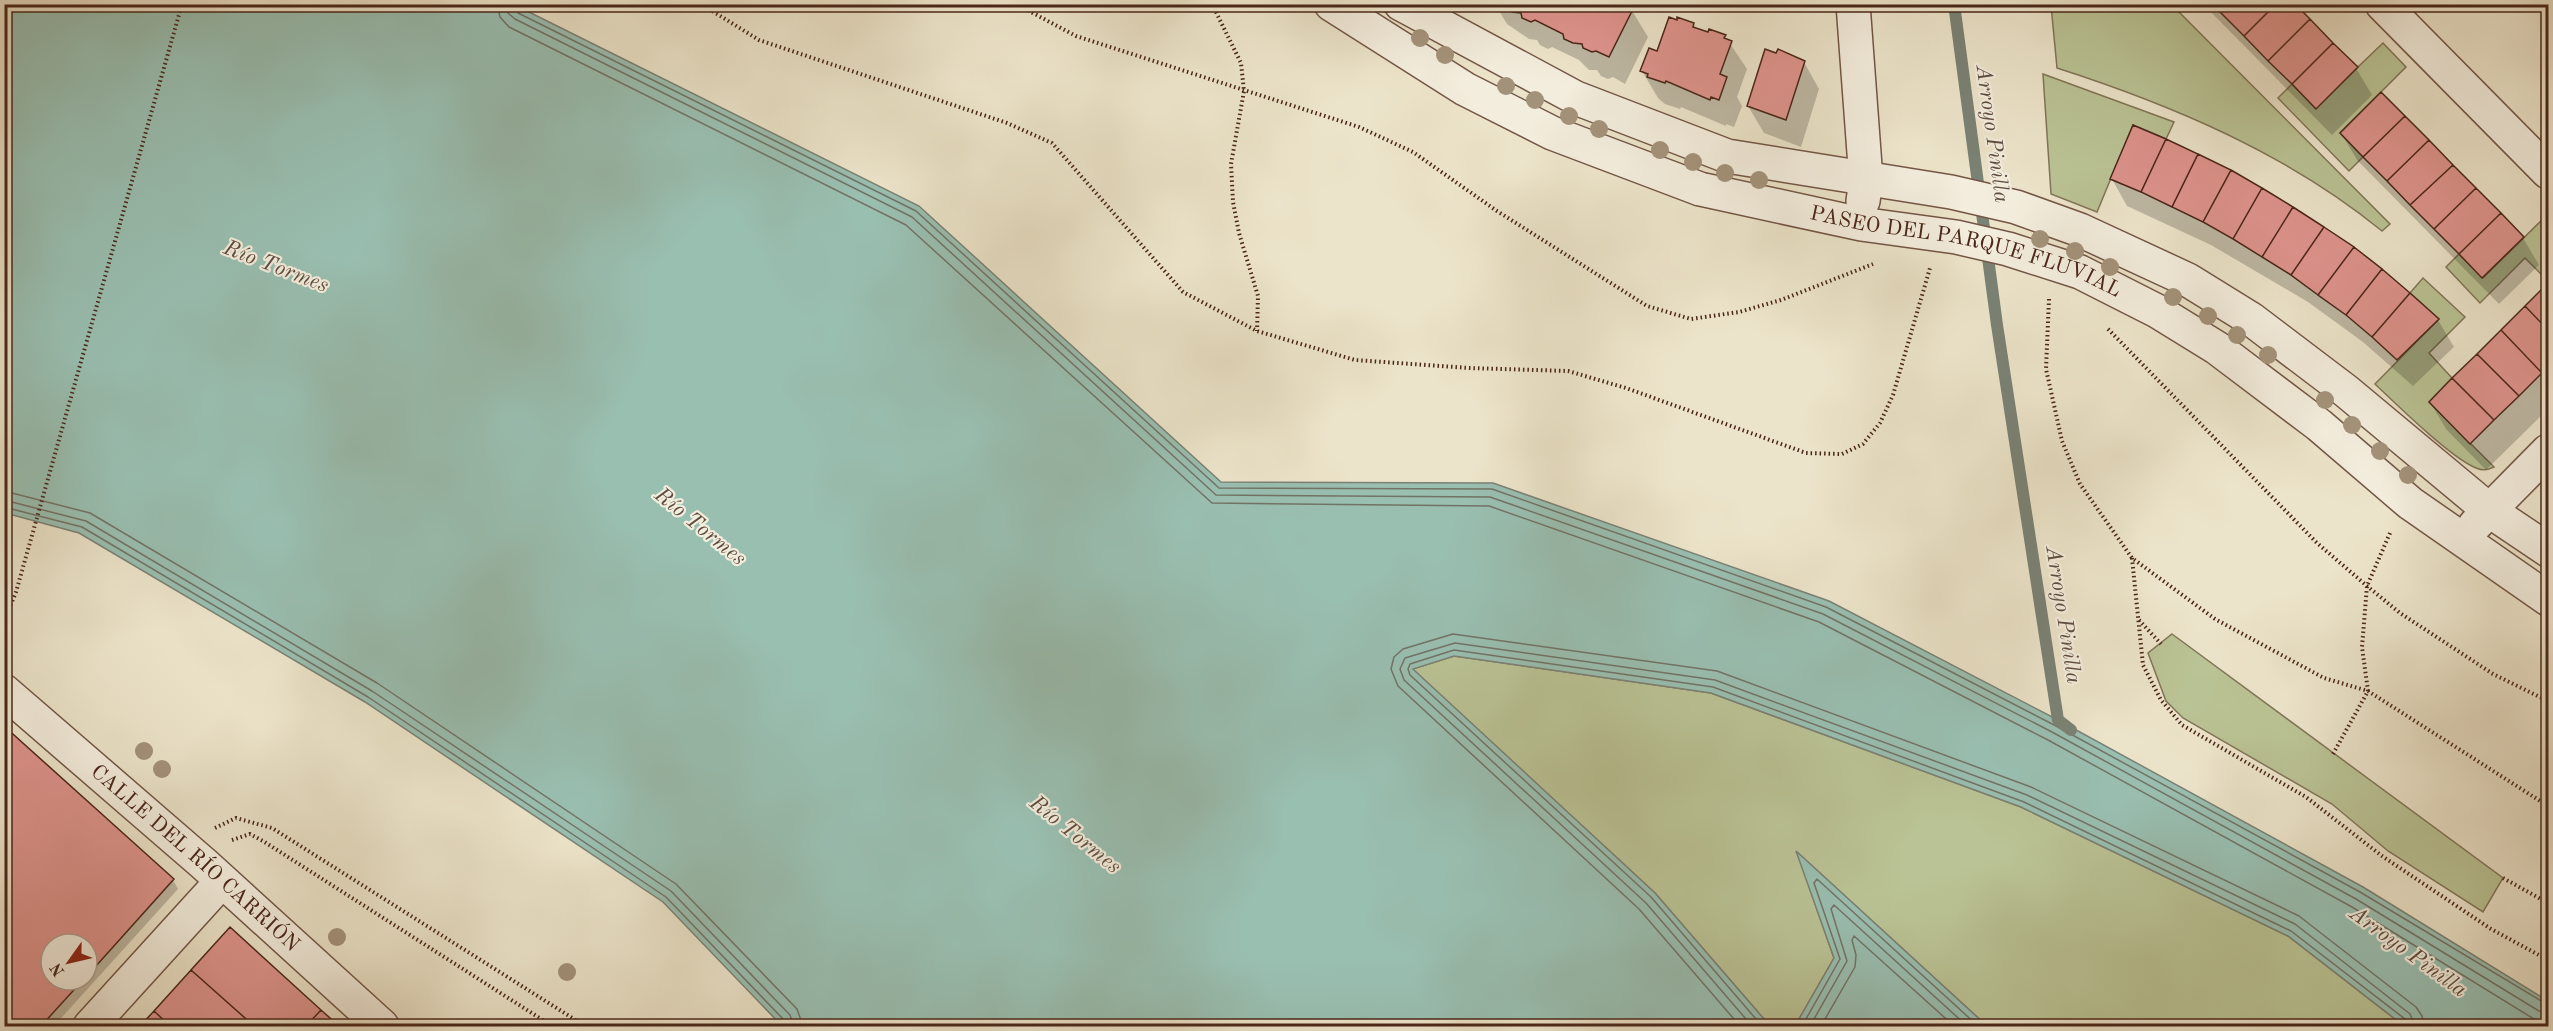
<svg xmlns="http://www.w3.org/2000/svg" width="2553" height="1031" font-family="'Old Standard TT',serif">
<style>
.green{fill:#bac395;stroke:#827558;stroke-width:1.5}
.water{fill:#99bfb1;stroke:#7a8275;stroke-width:1.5}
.shadow{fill:#0003;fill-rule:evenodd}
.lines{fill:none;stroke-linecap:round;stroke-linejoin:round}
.shore{stroke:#727366;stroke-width:1.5}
.stream{stroke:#7a8275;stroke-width:12}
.building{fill:#dd938c;stroke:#4b271a;stroke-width:1.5}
.street-casing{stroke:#735646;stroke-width:36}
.path{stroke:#4b271a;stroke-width:4;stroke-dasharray:1.5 3;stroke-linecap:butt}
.street{stroke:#f3eddd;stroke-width:33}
.tree{fill:#a3927a}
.labels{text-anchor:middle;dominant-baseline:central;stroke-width:4.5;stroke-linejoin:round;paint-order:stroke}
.street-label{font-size:21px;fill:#4b271a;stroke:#f3eddd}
.water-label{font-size:22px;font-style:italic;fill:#5e4d40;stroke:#f3eddd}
</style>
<rect width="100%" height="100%" fill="#ece4ca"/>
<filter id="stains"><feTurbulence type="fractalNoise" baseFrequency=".00333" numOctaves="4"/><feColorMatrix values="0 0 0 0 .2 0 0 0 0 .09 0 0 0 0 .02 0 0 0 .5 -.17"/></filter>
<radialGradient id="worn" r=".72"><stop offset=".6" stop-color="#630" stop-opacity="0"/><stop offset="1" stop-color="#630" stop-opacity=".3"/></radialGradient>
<path class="green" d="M2051 5H2172L2390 224 2382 231C2288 154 2172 105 2057 68Z
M2383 43 2406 67 2340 133 2363 157 2349 171 2278 98 2292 84 2315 108Z
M2043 74 2174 122 2166 139 2133 125 2097 212 2051 194Z
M2548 214V281L2525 258 2480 303 2446 267 2459 254 2483 278Z
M2423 278 2465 317 2429 353 2452 378 2429 402 2494 467C2487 470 2483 471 2476 468 2451 458 2396 404 2375 384L2439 319 2410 293Z
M2172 634 2503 878 2483 912 2388 851 2332 804 2183 718 2166 701 2148 653Z
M1454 656 1711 693 2021 807 2288 936 2404 1026H1987L1797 852 1834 958 1795 1026H1770L1655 893 1412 669Z"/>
<path class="water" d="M4 5H515L919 206 1221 482 1493 483 1829 601 2058 720 2363 887 2548 1001V1026H2404L2288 936 2021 807 1711 693 1454 656 1413 669 1655 893 1770 1026H782L663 902 365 702 79 533 5 513Z
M1796 851 1987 1026H1795L1834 958Z"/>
<path class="shadow" d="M1462 4H1478L1475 10Z
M1495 4H1628L1648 37 1625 84 1613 77 1608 79 1601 76 1597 70H1589L1579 60 1552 47 1548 49 1540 45 1537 40 1529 39 1507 24Z
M2203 4H2293L2356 68 2372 95 2332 135Z
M1693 25 1696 29 1725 36 1747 69 1737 97 1742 106 1734 127 1726 124V126L1681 107 1680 109 1665 104 1658 98 1642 71 1658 53Z
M1779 51 1804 62 1819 89 1801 147 1764 133 1748 106Z
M2341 133 2523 238 2539 265 2499 304 2357 160Z
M2112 179 2438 320 2454 347 2413 386 2363 342 2308 302 2211 245 2127 206Z
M2548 285V409L2486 470 2446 429 2430 402Z
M4 728 173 880 178 889 54 1026H4ZM51 944H87V980H51Z
M230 929 337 1026H142Z"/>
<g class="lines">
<path class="shore" d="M497 4 500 17 509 27 906 225 1212 503 1489 506 1819 622 2048 740 2352 907 2534 1019 2548 1022
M506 4 508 13 515 19 912 217 1216 495 1490 497 1823 614 2052 732 2356 899 2539 1011 2548 1013
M514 4 518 13 916 211 1219 488 1492 489 1826 607 2056 726 2360 892 2548 1005
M4 491 90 513 377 683 676 884 797 1009 803 1026
M4 500 86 521 372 691 671 891 790 1015 794 1026
M4 507 82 527 368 697 666 897 784 1020 786 1026
M1740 1026 1639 909 1398 686 1391 669 1394 657 1403 649 1453 634 1717 671 2031 787 2299 916 2416 1007 2422 1016 2424 1026
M1752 1026 1646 903 1404 680 1400 669 1405 658 1455 643 1715 680 2027 795 2295 924 2410 1014 2415 1026
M1762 1026 1651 897 1410 675 1408 669 1410 664 1454 650 1713 687 2024 802 2291 931 2405 1019 2407 1026
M1802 1026 1840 959 1814 883 1817 879 1978 1026
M1810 1026 1847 961 1831 909 1834 905 1967 1026
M1821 1026 1855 967 1856 955 1852 940 1854 936 1954 1026"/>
<path class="stream" d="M1954 4 1997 325 2058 720 2071 730"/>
</g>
<path class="building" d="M1503 4H1630L1633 9 1609 57 1596 51 1592 52 1583 48 1582 44 1573 43 1564 39 1563 34 1535 20 1531 22 1522 18 1521 13 1512 12Z
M2213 4H2228L2220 12Z
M2228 4H2276L2244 36 2220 12Z
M2276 4H2295L2310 19 2268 61 2244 36Z
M1669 17 1677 20V17L1694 23 1693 27 1708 32 1709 29 1726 35 1724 38 1732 41 1720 74 1727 77 1719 100 1711 97 1710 100 1666 81 1665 83 1647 77 1648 74 1640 71 1649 48 1657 51Z
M2310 19 2333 43 2292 84 2268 61Z
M2333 43 2358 67 2316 109 2292 84Z
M1765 49 1776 53 1778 49 1805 61 1786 120 1747 106Z
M2381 92 2405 116 2363 157 2340 133Z
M2405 116 2429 140 2387 181 2363 157Z
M2133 125 2166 139 2141 192 2110 179Z
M2166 139 2198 154 2172 207 2141 192Z
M2429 140 2453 165 2410 205 2387 181Z
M2198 154 2231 170 2203 222 2172 207Z
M2453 165 2476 188 2434 229 2410 205Z
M2231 170 2262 188 2233 239 2203 222Z
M2262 188 2293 207 2262 257 2233 239Z
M2476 188 2501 213 2459 254 2434 229Z
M2293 207 2324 227 2291 275 2262 257Z
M2501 213 2524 237 2482 278 2459 254Z
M2324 227 2354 247 2318 295 2291 275Z
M2354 247 2382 269 2346 315 2318 295Z
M2382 269 2410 293 2372 337 2346 315Z
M2548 283V330L2525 306Z
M2410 293 2439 319 2397 360 2372 337Z
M2525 306 2548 330V367L2542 373 2501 330Z
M2501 330 2542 373 2519 396 2477 354Z
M2477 354 2519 396 2494 420 2452 378Z
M2452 378 2494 420 2470 444 2429 402Z
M4 726 174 879 87 976V944H51V980H83L41 1026H4Z
M230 927 321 1010 306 1026H254L191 970Z
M191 970 254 1026H170L154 1011Z
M321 1010 339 1026H306Z
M154 1011 170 1026H140Z"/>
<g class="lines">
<g class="street-casing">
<g id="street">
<path id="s1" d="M1331 4 1465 89 1552 133 1700 189 1861 224 1956 237 2008 249 2080 272 2157 311 2217 348 2319 425 2410 503 2548 599"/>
<path d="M1401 4 1576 98 1727 156 1951 192 2016 207 2080 230 2188 280 2251 319 2346 391 2490 511 2548 550"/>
<path d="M1853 4 1866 180 1863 201"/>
<path d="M2382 4 2548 172"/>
<path d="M2475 525 2548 451"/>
<path id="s2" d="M4 691 204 864 382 1026"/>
<path d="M90 1026 222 881"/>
</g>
</g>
<path class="path" d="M701 4 759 40 1007 123 1052 143 1183 292 1257 331 1355 360 1469 368 1568 371 1626 388 1806 453 1842 454 1863 444 1880 423 1893 395 1930 268
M1016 4 1076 36 1359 127 1413 152 1497 211 1647 306 1691 319 1739 312 1781 300 1873 264
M1212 4 1241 63 1244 91 1231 164 1233 202 1239 233 1258 296 1257 331
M2049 299 2046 369 2062 441 2080 484 2132 558 2215 619 2324 678 2368 691 2548 806
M2108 329 2317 543 2367 586 2400 613 2493 674 2548 701
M2132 558 2143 665 2161 700 2182 725 2306 797 2382 856 2491 929 2548 960
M2139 620 2161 644
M4 622 16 592 182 4
M2333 754 2368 691 2362 647 2367 586 2390 533
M215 828 236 818 272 828 585 1026
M232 840 250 834 263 841 552 1026
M2503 878 2548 903"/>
<use href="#street" class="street"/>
</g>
<g class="tree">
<circle cx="1420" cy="38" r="9"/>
<circle cx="1445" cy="55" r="9"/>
<circle cx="1506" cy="86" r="9"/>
<circle cx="1535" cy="100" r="9"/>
<circle cx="1569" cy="116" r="9"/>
<circle cx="1599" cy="129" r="9"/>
<circle cx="1660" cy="150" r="9"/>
<circle cx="1693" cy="162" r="9"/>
<circle cx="1725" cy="173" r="9"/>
<circle cx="1759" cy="180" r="9"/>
<circle cx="2040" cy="239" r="9"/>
<circle cx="2075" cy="251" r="9"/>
<circle cx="2110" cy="267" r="9"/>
<circle cx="2173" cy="297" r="9"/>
<circle cx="2208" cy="316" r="9"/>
<circle cx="2237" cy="335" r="9"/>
<circle cx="2268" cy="355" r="9"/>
<circle cx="2325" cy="400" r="9"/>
<circle cx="2352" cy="425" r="9"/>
<circle cx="2380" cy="451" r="9"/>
<circle cx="2408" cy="475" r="9"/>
<circle cx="144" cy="751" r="9"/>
<circle cx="162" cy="769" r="9"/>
<circle cx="337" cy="937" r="9"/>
<circle cx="567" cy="972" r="9"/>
</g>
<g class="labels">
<g class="street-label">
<text stroke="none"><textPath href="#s1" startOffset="688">PASEO DEL PARQUE FLUVIAL</textPath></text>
<text stroke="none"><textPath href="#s2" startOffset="254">CALLE DEL RÍO CARRIÓN</textPath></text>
</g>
<g class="water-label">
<text transform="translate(1992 134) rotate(82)">Arroyo Pinilla</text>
<text transform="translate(276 267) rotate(21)">Río Tormes</text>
<text transform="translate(700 527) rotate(39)">Río Tormes</text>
<text transform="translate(2063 615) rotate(81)">Arroyo Pinilla</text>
<text transform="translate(1075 835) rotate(39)">Río Tormes</text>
<text transform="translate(2408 952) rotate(36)">Arroyo Pinilla</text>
</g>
</g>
<rect width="2553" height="1031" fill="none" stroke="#ece4ca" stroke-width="24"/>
<rect x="6" y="6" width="2541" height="1019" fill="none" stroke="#4b271a" stroke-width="3"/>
<rect x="12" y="12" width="2529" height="1007" fill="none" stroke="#4b271a" stroke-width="1.5"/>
<g transform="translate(69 962) rotate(236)"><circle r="28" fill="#f3eddd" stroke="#b09e8f" stroke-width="1.5"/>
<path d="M0-4.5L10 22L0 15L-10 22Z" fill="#8f2418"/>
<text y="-9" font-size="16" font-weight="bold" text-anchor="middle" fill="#4b271a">N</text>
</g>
<rect width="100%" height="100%" filter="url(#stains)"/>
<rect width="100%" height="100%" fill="url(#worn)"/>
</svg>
